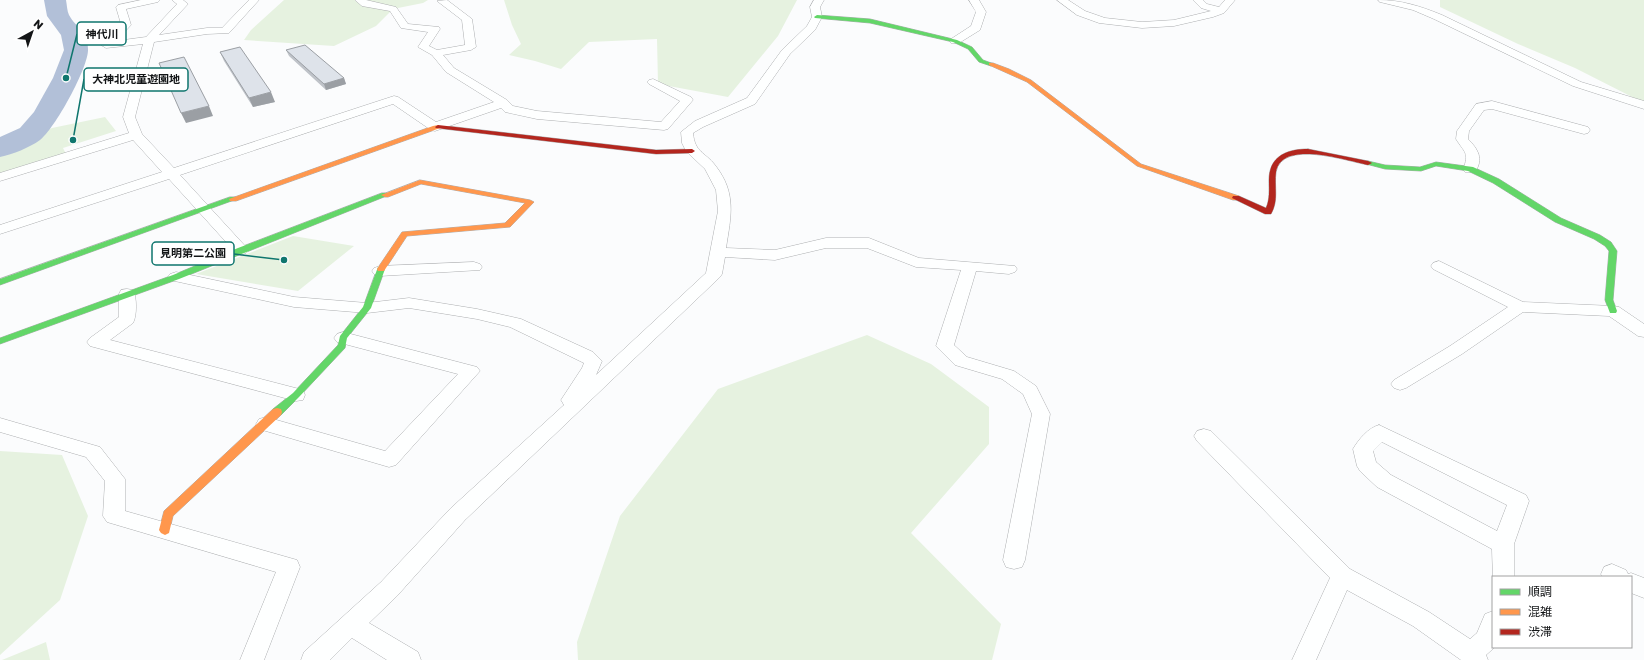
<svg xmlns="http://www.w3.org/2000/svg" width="1644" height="660" font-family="'Golos Text','Noto Sans JP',sans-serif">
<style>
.green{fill:#e6f2e0}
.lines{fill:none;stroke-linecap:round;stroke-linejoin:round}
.river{fill:#b2c0d8;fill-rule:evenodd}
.street-casing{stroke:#adafb1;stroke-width:1}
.fast-casing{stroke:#adafb1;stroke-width:1}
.slow-casing{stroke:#adafb1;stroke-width:1}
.jam-casing{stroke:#adafb1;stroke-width:1}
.street{fill:#feffff;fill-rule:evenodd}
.fast{fill:#63d668;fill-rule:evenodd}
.slow{fill:#ff974d;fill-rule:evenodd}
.jam{fill:#b3261e;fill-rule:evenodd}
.wall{fill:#bfc3c9}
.shaded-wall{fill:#9b9fa4}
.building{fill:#dee3ea;stroke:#9b9fa4}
.leader{fill:none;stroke:#0f766e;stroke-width:1.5}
.callout-dot{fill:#0f766e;stroke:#fff;stroke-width:1.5}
.callout{fill:#fff;stroke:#0f766e;stroke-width:1.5}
.callout-label{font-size:11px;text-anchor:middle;font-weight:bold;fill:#131517}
</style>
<rect width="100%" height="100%" fill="#fbfcfd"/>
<path class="green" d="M284 0H428L423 3 393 9 376 26 334 46 244 40 251 30Z
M504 0H797L778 36 728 97 658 84 657 39 589 42 561 69 535 61 509 55 521 44 512 25Z
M1440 0H1644V103L1575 68 1518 44 1440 7Z
M105 117 116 131 63 148 67 156 0 177V149L52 128Z
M293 236 354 246 298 291 196 274Z
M867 335 931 364 989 407V444L911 533 1001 624 992 660H578L577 642 620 516 718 389Z
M0 451 62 455 88 516 60 600 0 655Z
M46 642 50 660H2Z"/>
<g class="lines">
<path class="river" d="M44 0H66C67 5 67 11 69 15 76 28 88 31 88 49 89 67 54 130 40 140 29 148 13 154 0 157V137L20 128 34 112 53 78 64 50 61 35 47 16Z"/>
<g class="street-casing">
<path id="street" d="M141 0H160L158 2 126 9 131 25 116 41 146 37 177 4 172 0H183L188 4 159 35 207 28H222L249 0H259L229 33 207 34 154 42 135 117 142 134 174 168 394 96 398 97 436 122 494 102 446 72 432 55 418 47 428 32 401 28 390 11 362 6 355 0H366L396 7 408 24 439 27 440 29 429 46 437 50 465 45 462 20 437 1 447 0 472 19 476 47 471 50 443 55 454 68 507 100 513 106 537 111 661 122 680 101 649 84 647 82 649 80 653 79 691 97 693 100 668 129 664 130 537 119 505 112 501 108 435 131 431 130 393 104 180 175 246 247 249 250 246 253 241 255 236 253 169 179 0 234V225L162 172 133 140 0 181V173L129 133 123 117 143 44 106 48 101 45 121 24 116 7 118 5Z
M814 0H824L820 7 822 17 815 30 790 54 755 104 703 127 693 133C695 153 705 152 715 165 737 193 731 216 726 248L775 250 826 238H869L919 258 1015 266 1017 269 1015 272 1009 274 976 271 954 345 967 357 1014 371 1036 386 1050 414 1025 560 1022 567 1014 569 1006 567 1003 560 1032 414 1023 394 1002 379 955 365 936 346 961 270 916 267 867 248H826L775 260 725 257 722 274 720 277 465 520 397 596 369 623 418 652 421 660H387L352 638 330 660H301L304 652 381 582 451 508 564 405 561 400 582 368 584 363 510 327 477 319 409 308 367 313 294 307 170 280 168 277 170 274 176 272 294 297 367 303 409 298 477 309 521 319 593 352 602 361 596 375 706 273 718 211 716 190 705 169 686 151 682 143 681 132 695 121 747 98 782 50 807 26 812 17 810 7Z
M969 0H979L986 12 980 30 959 43H951L950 41 951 39 971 26 976 12Z
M1057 0H1068L1085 11 1105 18 1142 22 1174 20 1211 11 1201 8 1193 0H1203L1207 4 1219 7 1225 0H1235L1224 13 1213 17 1174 26 1142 28 1099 23 1077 15Z
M1378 0C1401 0 1420 6 1442 15L1581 82 1644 101V109L1573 86 1434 19 1413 10 1380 2Z
M1492 101 1588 127 1590 130 1588 133 1584 134 1492 109 1484 110 1469 131 1468 139C1478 149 1484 159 1475 172H1465L1463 169C1470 153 1464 152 1456 139L1457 131 1476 104Z
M1439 261 1523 302 1613 306 1619 307 1644 324V337L1638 336 1609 316 1523 312 1462 354 1406 388 1400 390 1394 388 1391 384 1394 380 1450 346 1508 307 1433 269 1431 266 1433 263Z
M474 262 480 264 482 267 480 270 380 276 374 274 372 271 374 268 380 266Z
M127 289 133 290C137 297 137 316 133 323L110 340 303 390 305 395 303 400 296 401 90 346 87 342 90 338 119 317V294L121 290Z
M343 332 477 367 480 371 396 465 389 467 259 429 256 424 259 419 266 417 385 451 458 374 337 342 334 338 337 334Z
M0 418 100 447 125 479V511L297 560 300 567 264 660H240L276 572 107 522 103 516 105 481 86 457 0 432Z
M1379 425 1526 495 1529 501 1514 544V577H1493V580L1492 549 1377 487 1360 471 1357 466 1353 449C1359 439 1368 428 1379 425ZM1382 442 1507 505 1497 531 1391 475 1376 462 1373 451Z
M1204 429 1211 431 1350 569 1429 612 1470 639 1477 633 1485 614 1493 611V647H1495L1486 655 1488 660H1461L1413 626 1347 590 1316 660H1292L1330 578 1197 441 1194 436 1197 431Z
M1612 564 1626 570 1628 574 1631 573 1644 578V598L1631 593V577H1602L1601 574 1604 567Z"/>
</g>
<g class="fast-casing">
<path id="fast" d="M817 15 870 19 957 40 972 47 983 60 994 64 991 66 979 62 968 49 953 42 870 23 815 18 814 17Z
M1368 161 1385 165 1420 167 1436 162 1473 167 1499 179 1561 218 1600 235 1611 242 1617 251 1613 300 1617 311 1616 313H1610L1605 300 1609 251 1605 246 1594 239 1555 222 1493 183 1468 171 1436 166 1421 171 1385 169 1366 164 1364 163Z
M382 193H385L389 195 179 279 0 344V338L173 275 238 248Z
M230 197H236L237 199 0 285V279Z
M378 267H381L385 269 371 308 347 338 345 348 299 397 281 415H273L272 412 273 409 293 393 338 345 340 336 363 307Z"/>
</g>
<g class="slow-casing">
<path id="slow" d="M989 63H993L1009 69 1031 80 1141 164 1239 196 1240 198 1239 200H1233L1137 166 1027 82 989 65Z
M438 125 441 127 440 128 236 201H230L229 199 433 126Z
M420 180 530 200 534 202 510 227 407 236 384 271H378L377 269 402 232 505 223 525 203 421 184 388 197H385L381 195Z
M277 408 281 409 282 412 281 415 173 516 169 533 165 535 161 533 159 530 164 511 273 409Z"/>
</g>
<g class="jam-casing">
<path id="jam" d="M438 125 656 150 692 149 695 151 692 153 656 154 436 128 435 127Z
M1308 149 1368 161 1372 163 1368 165C1347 161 1282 139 1276 172 1274 187 1279 200 1271 214H1265L1232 198 1233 196H1239L1266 208C1270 199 1269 190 1269 180 1269 156 1287 149 1308 149Z"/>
</g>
<use href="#street" class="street"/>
<use href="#fast" class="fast"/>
<use href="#slow" class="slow"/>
<use href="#jam" class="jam"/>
</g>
<path class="wall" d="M286 50 344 78 346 84 326 90 289 56Z
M220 52 275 102 253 107 224 61Z"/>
<path class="shaded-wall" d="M344 78 346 84 326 90 324 84Z
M271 92 275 102 253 107 249 98Z
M209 106 213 116 186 123 181 113Z"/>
<path class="building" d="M305 45 344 78 324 84 286 50Z
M240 47 271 92 249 98 220 52Z
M184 57 209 106 181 113 159 63Z"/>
<path class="leader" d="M66 78L77 34M73 140L84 79M284 260L234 254"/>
<g class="callout-dot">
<circle cx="66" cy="78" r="4"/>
<circle cx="73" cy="140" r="4"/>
<circle cx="284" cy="260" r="4"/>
</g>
<g class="callout">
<rect x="77" y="22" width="49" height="23" rx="4"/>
<rect x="84" y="68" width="104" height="23" rx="4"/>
<rect x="152" y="242" width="82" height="23" rx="4"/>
</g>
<g class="callout-label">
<text x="102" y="38">神代川</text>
<text x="136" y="83">大神北児童遊園地</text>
<text x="193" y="257">見明第二公園</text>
</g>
<rect x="1492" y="576" width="140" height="72" fill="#ffffff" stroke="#a1a1a2"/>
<rect x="1500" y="589" width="20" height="6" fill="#63d668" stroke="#a1a1a2"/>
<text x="1528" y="596" font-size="12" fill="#131517">順調</text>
<rect x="1500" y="609" width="20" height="6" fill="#ff974d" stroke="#a1a1a2"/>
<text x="1528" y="616" font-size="12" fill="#131517">混雑</text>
<rect x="1500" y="629" width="20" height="6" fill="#b3261e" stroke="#a1a1a2"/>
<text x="1528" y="636" font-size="12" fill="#131517">渋滞</text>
<g transform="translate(32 32) rotate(40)" stroke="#ffffff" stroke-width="3" paint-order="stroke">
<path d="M0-3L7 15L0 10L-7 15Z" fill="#131517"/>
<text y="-6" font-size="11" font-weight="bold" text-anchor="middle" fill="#131517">N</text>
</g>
</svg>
